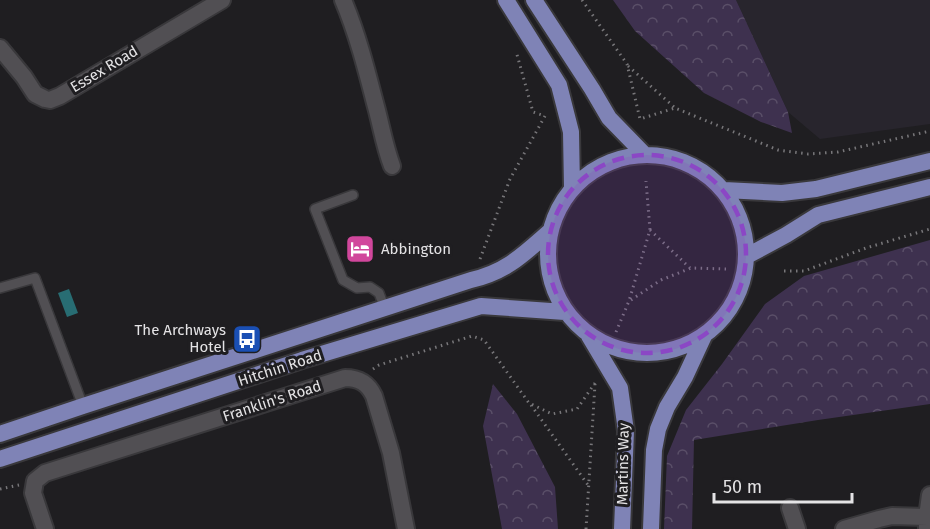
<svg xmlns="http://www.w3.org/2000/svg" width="930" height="529" font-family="'Fira Sans',sans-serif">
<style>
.built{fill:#28252d}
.forest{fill:url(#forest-crowns)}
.water{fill:#286d73}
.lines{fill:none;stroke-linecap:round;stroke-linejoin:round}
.service-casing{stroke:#39383b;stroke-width:12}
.minor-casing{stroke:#39383b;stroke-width:20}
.primary-casing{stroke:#39383b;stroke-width:20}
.path{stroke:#78777a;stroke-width:3;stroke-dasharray:1.5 4.5;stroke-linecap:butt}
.service{stroke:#514f53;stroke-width:9}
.minor{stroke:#514f53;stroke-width:16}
.primary{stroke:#7f83b6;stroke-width:16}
.marked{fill:#8b47c5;fill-opacity:0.2;stroke:#8b47c5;stroke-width:4.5;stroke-dasharray:12 8;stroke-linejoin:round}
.labels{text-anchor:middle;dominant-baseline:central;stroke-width:6;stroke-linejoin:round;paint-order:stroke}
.street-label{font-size:15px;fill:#e4e3e5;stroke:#1f1e21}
.poi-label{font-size:15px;fill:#e4e3e5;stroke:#1f1e21;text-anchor:start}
</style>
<defs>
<pattern id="forest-crowns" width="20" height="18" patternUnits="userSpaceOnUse" patternTransform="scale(1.5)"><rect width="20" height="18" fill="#3e314f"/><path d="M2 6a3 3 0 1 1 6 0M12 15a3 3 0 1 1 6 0" fill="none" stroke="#5a4f68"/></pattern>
</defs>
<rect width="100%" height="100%" fill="#1f1e21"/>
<path class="built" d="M736 0H930V124L820 139 788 112Z"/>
<path class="forest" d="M613 0H736L788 112 792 133 761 122 704 93 635 31Z
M930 240V404L818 420 694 440 692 529H664L667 456 686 410 722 364 765 304 804 276Z
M493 384 517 414 555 487 558 529H502L483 426Z"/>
<path class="water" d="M69 289 78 313 67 317 58 293Z"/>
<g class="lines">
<g class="service-casing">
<path id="service" d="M353 195 315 209 343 280 357 288 370 287 379 293 385 309
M0 288 35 278 83 406"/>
</g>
<g class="minor-casing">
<path id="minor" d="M343 0C357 33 366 68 375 103 381 124 384 145 392 166
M0 48 24 77 35 94 45 99 50 100 60 96 222 0
M790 508 797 529
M45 529 33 493 35 481 45 473 345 378C359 378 368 383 374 396L391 453 406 529
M844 529 879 519 892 516 927 517
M927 529V517L930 495"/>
</g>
<g class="primary-casing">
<path id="primary" d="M506 0 559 85 571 132 572 188
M534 0 592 89 609 118 644 154
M548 254a99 99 0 1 1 198 0a99 99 0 1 1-198 0Z
M724 190 782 193 816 189 930 161
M747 256 786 235 818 215 930 187
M589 336 620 388 626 431 622 529
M0 434 83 406 471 280C506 272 523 255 549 232
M0 459 302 360 481 306 565 312
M651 529 654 450 658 429 667 407 685 377 704 336"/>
</g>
<path class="path" d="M582 0 627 64 640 119 675 108 778 150 808 154 838 152 930 131
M628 66 674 107
M650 230 690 268
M480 259 510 179 545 116 533 112 516 51
M784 271H804L866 248 930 229
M631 300 661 280 691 268 726 269
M616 332 629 301 650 230 646 181
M373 369 379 365 472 336 484 340 529 403 552 414 577 409 595 383
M531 405 588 485
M0 489 19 485
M586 529 595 384"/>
<use href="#service" class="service"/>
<use href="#minor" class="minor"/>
<use href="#primary" class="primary"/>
</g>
<path class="marked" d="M548 254a99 99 0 1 1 198 0a99 99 0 1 1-198 0Z"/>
<defs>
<g id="hotel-square" transform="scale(1.5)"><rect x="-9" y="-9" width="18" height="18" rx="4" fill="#d1479c" stroke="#1f1e21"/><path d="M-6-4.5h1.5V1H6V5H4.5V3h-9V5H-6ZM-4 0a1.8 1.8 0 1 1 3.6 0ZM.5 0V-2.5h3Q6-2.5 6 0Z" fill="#fff"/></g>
<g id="bus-square" transform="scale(1.5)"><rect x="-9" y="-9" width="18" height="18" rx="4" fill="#1a4fb4" stroke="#1f1e21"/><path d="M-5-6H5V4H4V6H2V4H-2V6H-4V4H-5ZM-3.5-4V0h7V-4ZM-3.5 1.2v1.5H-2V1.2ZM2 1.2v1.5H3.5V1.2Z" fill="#fff"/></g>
</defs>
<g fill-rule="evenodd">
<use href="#hotel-square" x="360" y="249"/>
<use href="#bus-square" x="247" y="339"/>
</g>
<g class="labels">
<g class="street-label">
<text transform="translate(104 69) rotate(-31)">Essex Road</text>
<text transform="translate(280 368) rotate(-18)">Hitchin Road</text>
<text transform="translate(272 401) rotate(-18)">Franklin's Road</text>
<text transform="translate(623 464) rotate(-89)">Martins Way</text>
</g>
<g class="poi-label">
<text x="381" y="249">Abbington</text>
<text x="226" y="330" text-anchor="end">The Archways<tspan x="226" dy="17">Hotel</tspan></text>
</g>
</g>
<path d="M714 493v9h138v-9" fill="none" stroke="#e4e3e5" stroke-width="3"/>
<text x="723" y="493" font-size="18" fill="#e4e3e5" stroke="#1f1e21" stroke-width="4.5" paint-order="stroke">50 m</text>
</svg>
